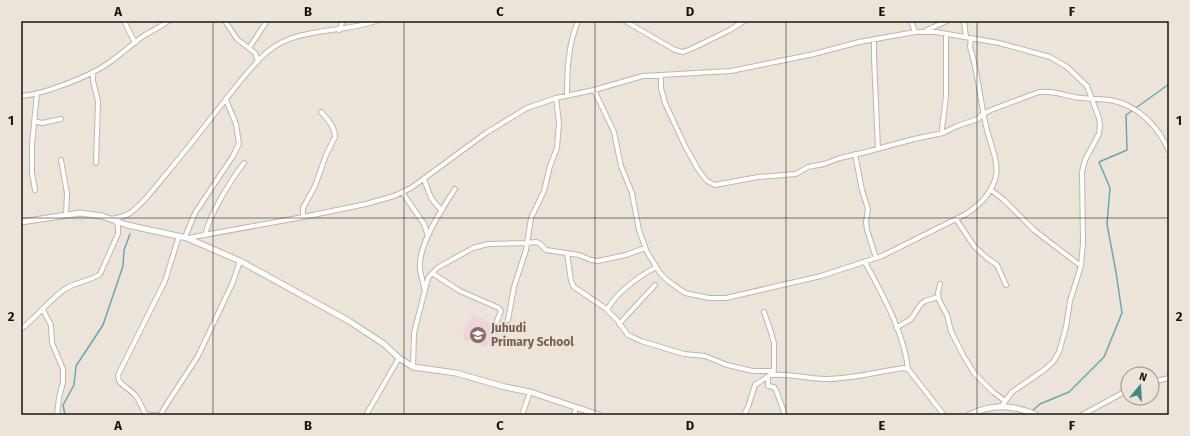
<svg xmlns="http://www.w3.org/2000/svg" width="1190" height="436" font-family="'Fira Sans',sans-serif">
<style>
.education{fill:#eed4dc}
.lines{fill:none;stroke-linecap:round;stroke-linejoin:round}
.stream{stroke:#68a6b7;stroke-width:1.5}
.minor-casing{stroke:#beb6ab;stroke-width:6}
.tertiary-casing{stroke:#beb6ab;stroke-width:7}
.minor{stroke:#fff;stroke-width:4}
.tertiary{stroke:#fff;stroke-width:5}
.grid{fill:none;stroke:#171410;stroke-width:1;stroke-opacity:0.55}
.labels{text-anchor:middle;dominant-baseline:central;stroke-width:4;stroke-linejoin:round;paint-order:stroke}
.education-label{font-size:12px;font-weight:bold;fill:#785e54;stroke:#ede4d9;text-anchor:start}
.neatline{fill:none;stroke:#171410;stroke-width:1.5}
.grid-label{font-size:13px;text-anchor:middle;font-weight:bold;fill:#171410}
</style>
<rect width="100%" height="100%" fill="#ede4d9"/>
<path class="education" d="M474 314 491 323 493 341 484 347 473 341 464 340 463 331Z"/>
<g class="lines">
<path class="stream" d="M1032 411 1040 404 1069 392 1104 357 1122 313 1116 272 1107 224 1110 188 1099 162 1127 150 1126 115 1169 84
M65 415 63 405 74 385 76 366 103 325 123 266 124 250 130 234"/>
<g class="minor-casing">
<path id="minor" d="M124 21 135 43
M225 21 237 39 255 53 258 61
M625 21 675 50 683 52 691 49 730 30 744 21
M911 21 915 32
M964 21 966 37
M339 30 343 21
M927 30 947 21
M874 39V57L878 149
M249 48 267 21
M93 72V81L98 101 96 163
M661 76V88L665 103 685 146 699 171 707 181 715 185 758 177 796 174 808 167 824 164 840 158 866 152 914 139 943 133 957 126 978 119 983 114
M594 90 614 132 621 166 632 193 639 230 647 252 660 273 668 281 685 293 709 298H726L821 276 882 256 966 214C980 205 992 193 996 176 999 162 989 140 986 126 980 100 978 72 970 47L971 38
M21 96C45 94 91 76 110 62 121 54 131 45 142 37 150 31 160 28 168 21
M567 96C567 70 568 45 578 21
M983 114 991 110 1039 92C1054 90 1068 97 1082 98 1091 99 1101 99 1110 100 1138 105 1158 126 1169 151
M34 121 42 123 61 119
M943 133 942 129 946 96V34
M855 154 862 190 868 209 866 222 867 230 876 258
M61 160 67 193 66 215
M424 179C429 192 430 201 442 210
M35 190 32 173V144L37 93
M991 190 1004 200 1034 230 1081 266
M402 192 424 224 428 236
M303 217V208L315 186 326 155 335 137C335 127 328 119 321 112
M110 219C118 218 124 217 130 213 143 204 152 191 162 179 184 153 205 126 226 99 239 83 251 66 266 53 297 26 339 34 376 21
M956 219 974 246 987 258 997 265 1006 285
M205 235C210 214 230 181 244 163
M185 237 195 213 233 156 239 144 236 124 226 100
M188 238 303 217 366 204 394 196 411 188 486 133 527 108 556 98 594 90 643 76 731 71 814 54 859 42 915 32H936L999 43 1050 57 1067 67 1087 86 1099 118 1100 125 1099 134 1085 160 1082 172 1083 243 1081 266 1070 301 1066 327 1059 352 1053 362 1044 370 1012 392 1001 407
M567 253 571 281 574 287 605 308 617 320 628 335 641 341 684 354 705 356 727 365 753 371H774
M865 262C882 294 904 332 908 369
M432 273 460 291 499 308 501 311 495 326
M940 284 938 293 939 300 947 315 951 331 963 355 974 373 993 392 1005 401
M424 288C423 280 419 272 420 264 420 242 443 207 455 189
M43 310 51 325 52 343 63 369V382L59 398 57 415
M607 310C617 292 638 277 656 267
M508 320 514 287 526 250 531 218 544 191 550 166 557 148 559 123 556 98
M619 324 655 285
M896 328 911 319 921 304 925 301 938 297
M21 329C37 317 49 300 65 289 76 282 91 281 100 274L118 234V226L116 221
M413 367 414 333 428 278 437 268 473 248 488 244 527 243 536 242 539 243 546 250 579 255 591 260 598 261 626 255 645 248
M771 375C790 373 807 379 826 379 852 379 877 372 903 368L908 369 944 415
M768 377V386L774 387 776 390 785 415
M1152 382 1169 378
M161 415C157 415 149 416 145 413 143 410 139 400 136 396 131 390 124 387 119 381L118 375 165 281 179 236
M161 415 163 410 198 356 233 282 240 261
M366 415 399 358
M522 415 530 392
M574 415 576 408
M744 415 748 407 755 385 773 373 774 367V343L770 329 764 312
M1082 415 1128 390"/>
</g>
<g class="tertiary-casing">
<path id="tertiary" d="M21 222 80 213 102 216 127 225 187 238 240 261 349 321 384 344 399 358 413 367 456 373 505 387 530 392 599 415
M969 415C991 404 1013 404 1036 415"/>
</g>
<use href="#minor" class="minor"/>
<use href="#tertiary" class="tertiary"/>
</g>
<path class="grid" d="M213 21V415M404 21V415M595 21V415M786 21V415M977 21V415M21 218H1169"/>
<defs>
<g id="school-disc" transform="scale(0.9)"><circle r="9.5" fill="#8d6e63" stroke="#ede4d9"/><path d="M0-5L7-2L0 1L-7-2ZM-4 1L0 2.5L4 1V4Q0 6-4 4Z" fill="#fff"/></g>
</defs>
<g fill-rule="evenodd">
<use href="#school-disc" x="478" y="335"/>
</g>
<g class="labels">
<g class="education-label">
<text x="491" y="328">Juhudi<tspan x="491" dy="14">Primary School</tspan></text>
</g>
</g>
<rect width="1190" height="436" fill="none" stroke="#ede4d9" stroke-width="44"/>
<g transform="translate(1140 386) rotate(18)"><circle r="19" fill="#ede4d9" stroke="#979189"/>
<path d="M0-3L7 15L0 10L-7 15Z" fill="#428a89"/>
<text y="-6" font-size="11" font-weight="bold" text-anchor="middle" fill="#171410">N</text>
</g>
<rect x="22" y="22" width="1146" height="392" class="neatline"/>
<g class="grid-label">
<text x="118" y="16">A</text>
<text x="308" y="16">B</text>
<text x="500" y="16">C</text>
<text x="690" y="16">D</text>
<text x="882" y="16">E</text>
<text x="1072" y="16">F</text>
<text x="11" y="125">1</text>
<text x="1179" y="125">1</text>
<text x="11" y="321">2</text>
<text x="1179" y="321">2</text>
<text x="118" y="430">A</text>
<text x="308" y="430">B</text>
<text x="500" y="430">C</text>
<text x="690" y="430">D</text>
<text x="882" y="430">E</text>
<text x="1072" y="430">F</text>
</g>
</svg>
